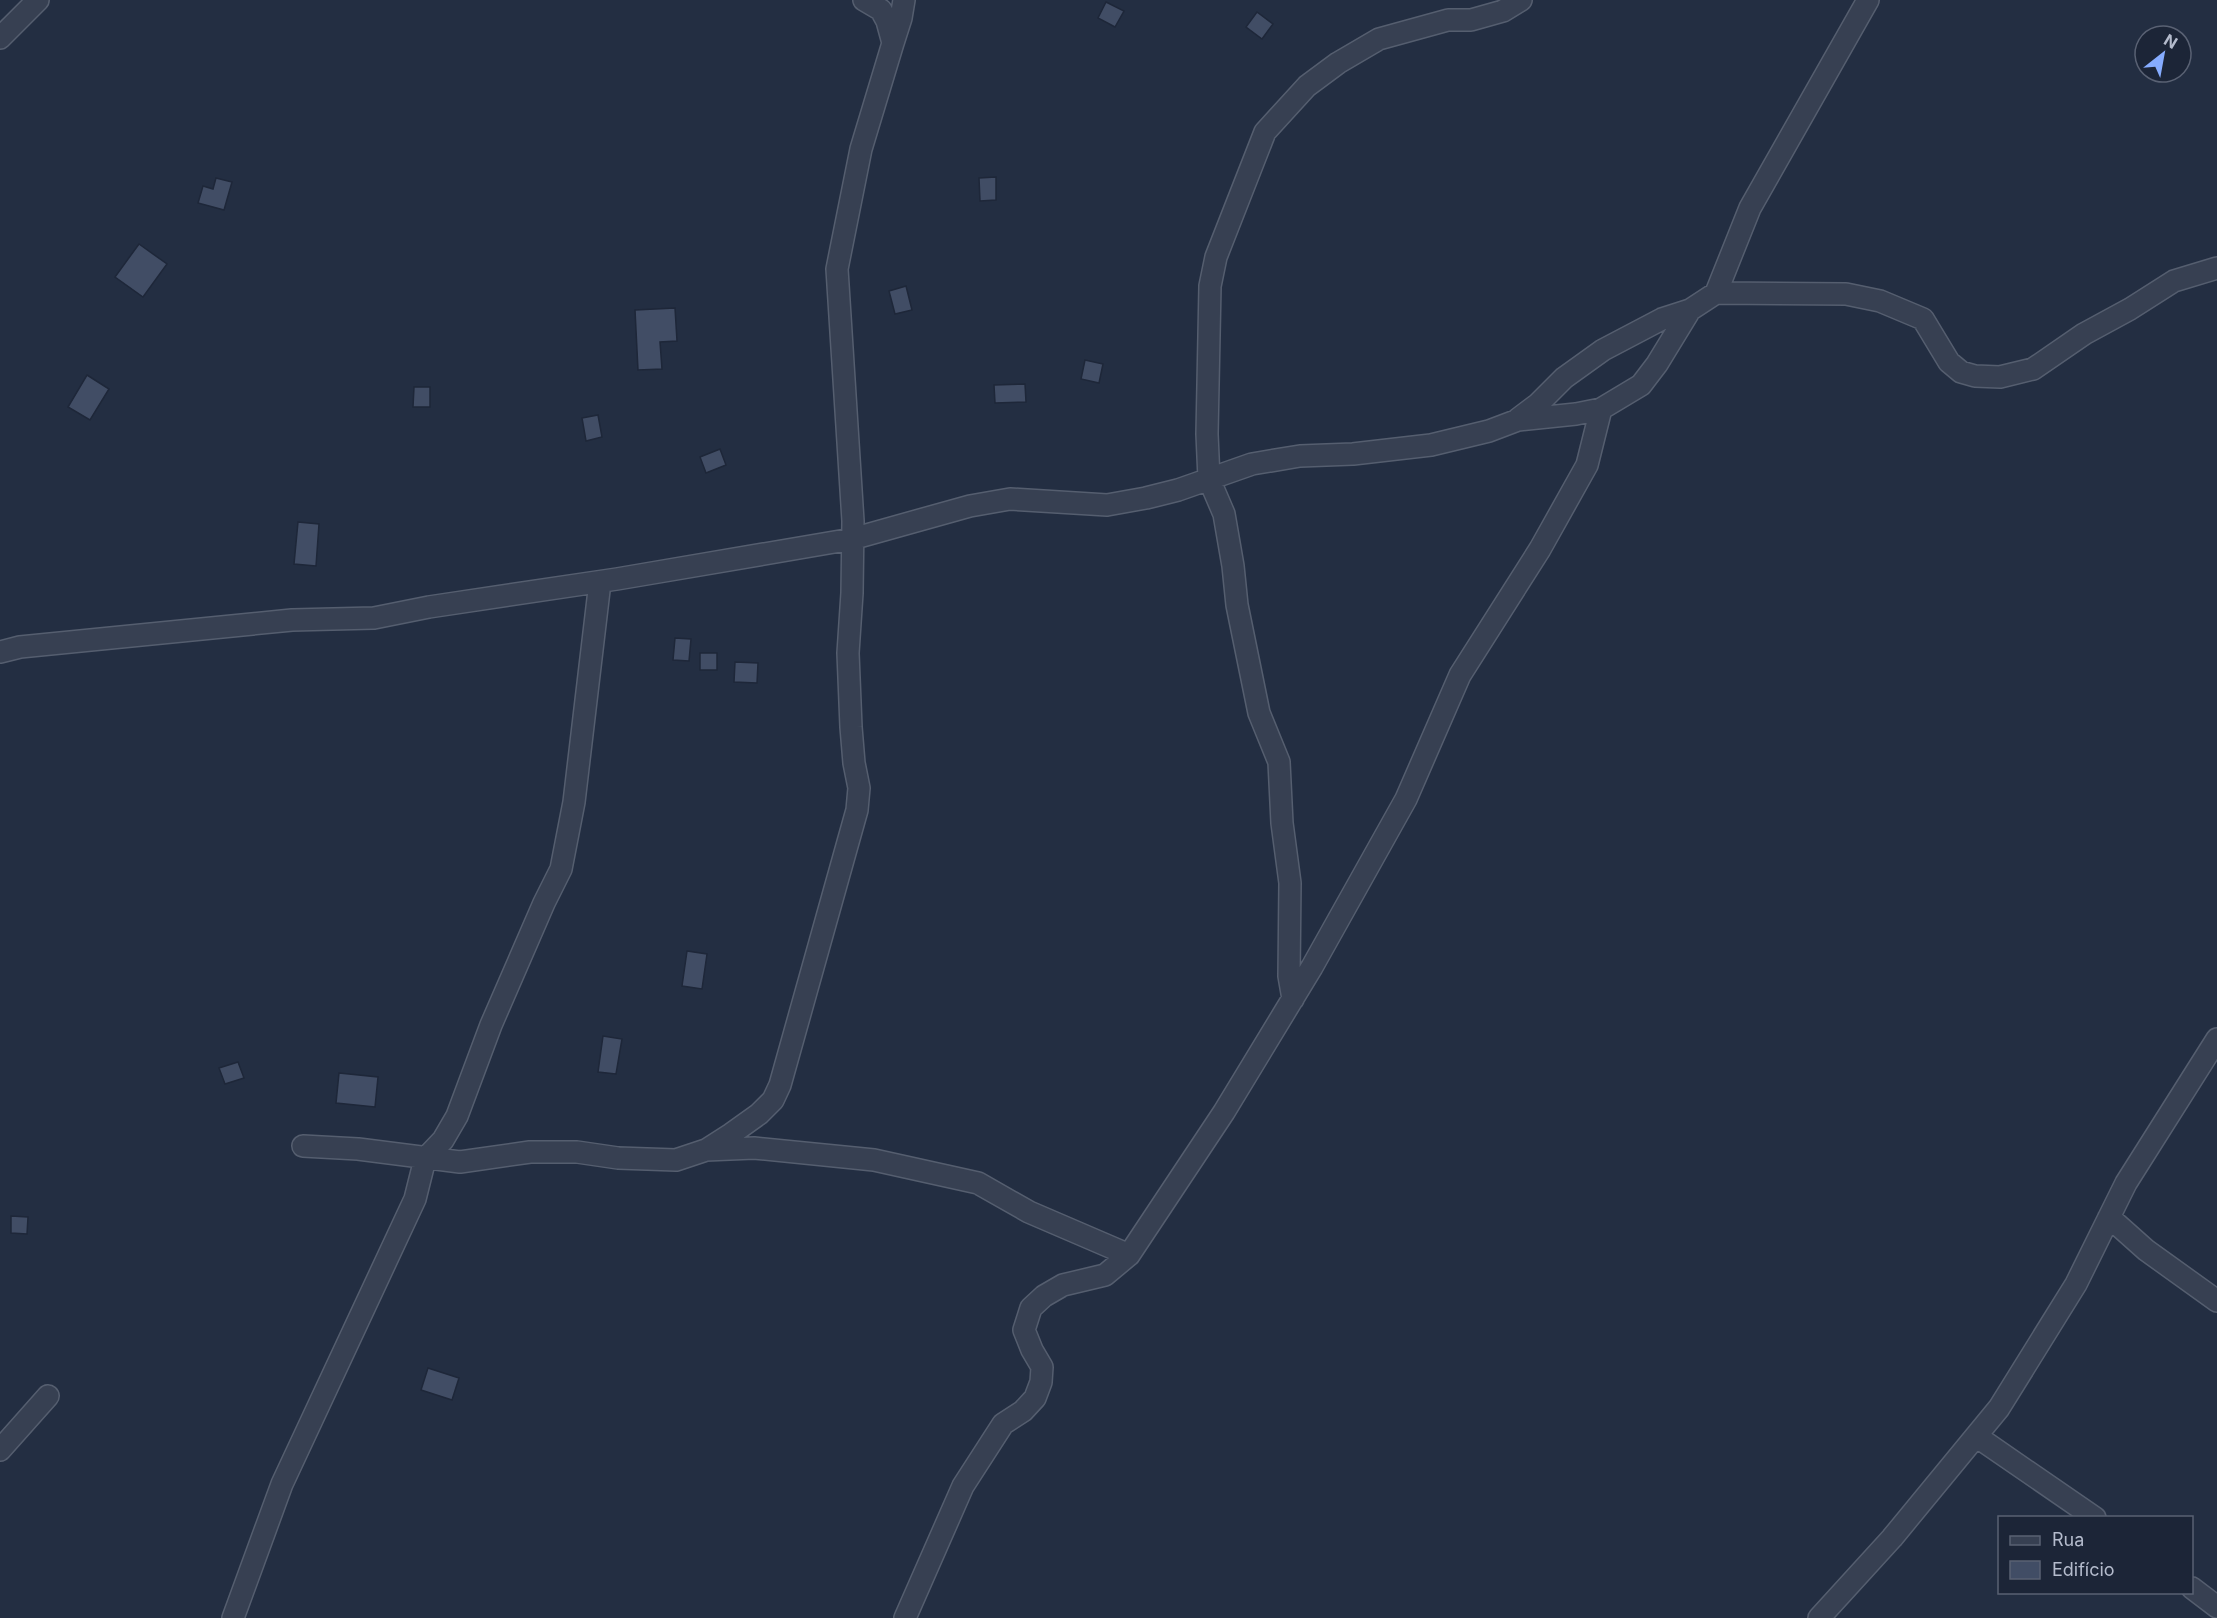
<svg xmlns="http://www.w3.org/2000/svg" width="2217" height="1618" font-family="Inter,sans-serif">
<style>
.building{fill:#414d65;stroke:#1e2739;stroke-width:1.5}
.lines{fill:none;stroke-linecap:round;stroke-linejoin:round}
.minor-casing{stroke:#555e6f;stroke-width:24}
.minor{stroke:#374052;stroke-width:21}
</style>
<rect width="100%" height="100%" fill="#232e42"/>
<path class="building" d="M1106 2 1124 11 1115 27 1098 18Z
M1257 12 1273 24 1262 39 1246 27Z
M996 177V200L980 201 979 178Z
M216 178 232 182 224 210 198 203 203 186 213 189Z
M139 244 167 264 143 297 115 277Z
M906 286 912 310 895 314 889 291Z
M675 308 677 341 660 342 662 369 638 370 635 310Z
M1085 360 1103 364 1099 383 1081 379Z
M87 375 109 389 90 420 68 407Z
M1025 384 1026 402 995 403 994 385Z
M414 387H430V407H413Z
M598 415 602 437 586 441 582 418Z
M720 449 726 465 706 473 700 457Z
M298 522 319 524 316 566 294 564Z
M675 638 691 639 689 661 673 660Z
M700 653H717V670H700Z
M735 662 758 663 757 683 734 682Z
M687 951 707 954 702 989 682 986Z
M603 1036 622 1039 616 1074 598 1072Z
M238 1062 244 1078 225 1084 219 1068Z
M339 1073 378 1077 375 1107 336 1103Z
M11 1216 28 1217 27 1234 11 1233Z
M428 1368 459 1378 452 1400 421 1390Z"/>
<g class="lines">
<g class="minor-casing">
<path id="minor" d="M0 38 38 0
M893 43 901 18 904 0
M1716 293 1750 208 1868 0
M1518 419 1538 404 1564 378 1603 350 1662 319 1690 310 1716 293 1846 294 1880 301 1923 319 1949 362 1961 372 1975 376 2000 377 2033 369 2084 334 2130 309 2174 281 2217 268
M0 652 20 647 292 620 374 618 429 607 617 579 852 539 970 506 1010 499 1107 505 1146 498 1178 490 1252 464 1300 456 1353 454 1431 445 1489 431 1518 420 1576 414 1601 409 1641 385 1657 364 1690 310
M1293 999 1289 976 1290 883 1282 823 1279 762 1259 713 1237 605 1233 566 1224 514 1209 479 1207 434 1210 286 1216 257 1265 132 1307 86 1338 63 1379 39 1448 20H1471L1503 11 1521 0
M303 1146 358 1149 460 1162 530 1152H577L618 1158 676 1160 706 1150 731 1134 759 1114 773 1100 780 1085 857 810 859 788 854 763 851 727 848 653 852 593 853 521 837 269 861 149 893 43 887 21 881 10 864 0
M706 1150 754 1148 874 1160 978 1183 1029 1212 1129 1255
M2109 1217 2146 1250 2217 1301
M1976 1436 2095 1518
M0 1450 48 1396
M2192 1588 2217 1607
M233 1618 282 1484 415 1199 425 1159 443 1140 457 1116 491 1025 544 903 561 869 574 802 600 582
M905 1618 963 1486 1003 1424 1023 1411 1035 1398 1041 1382 1042 1367 1032 1350 1024 1330 1031 1308 1044 1296 1063 1285 1105 1275 1129 1255 1224 1112 1312 967 1406 799 1460 675 1540 549 1587 465 1601 409
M1819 1618 1892 1538 1999 1408 2076 1284 2126 1183 2217 1039"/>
</g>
<use href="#minor" class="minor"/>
</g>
<rect x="1998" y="1516" width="195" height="78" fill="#1c2537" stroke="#596173" stroke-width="1.5"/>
<rect x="2010" y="1536" width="30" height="9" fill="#374052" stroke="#596173" stroke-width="1.5"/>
<text x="2052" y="1546" font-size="18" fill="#b4bbcc">Rua</text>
<rect x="2010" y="1561" width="30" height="18" fill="#414d65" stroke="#596173" stroke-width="1.5"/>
<text x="2052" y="1576" font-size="18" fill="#b4bbcc">Edifício</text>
<g transform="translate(2163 54) rotate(31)"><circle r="28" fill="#1c2537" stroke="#596173" stroke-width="1.5"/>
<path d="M0-4.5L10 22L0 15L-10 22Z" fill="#86acff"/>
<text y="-9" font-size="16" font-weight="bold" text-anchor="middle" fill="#b4bbcc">N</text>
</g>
</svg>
